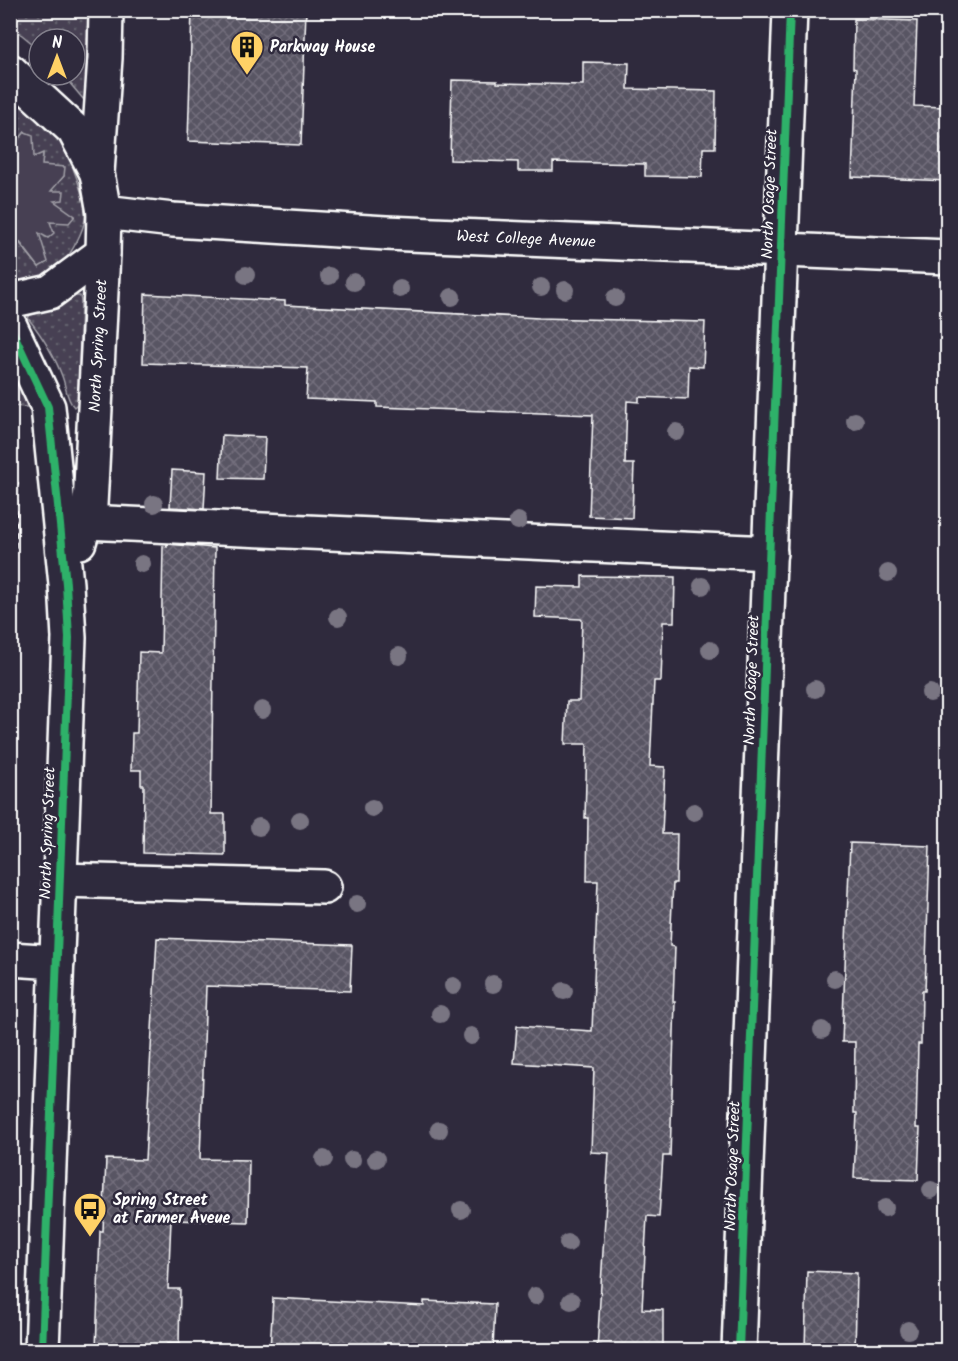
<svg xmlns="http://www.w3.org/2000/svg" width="958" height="1361" font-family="Kalam,sans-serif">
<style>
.grass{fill:url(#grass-dots);stroke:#a2a0a8;stroke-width:1.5}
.green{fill:#464152;stroke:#a2a0a8;stroke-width:1.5}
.building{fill:url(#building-cross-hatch);stroke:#fff;stroke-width:1.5}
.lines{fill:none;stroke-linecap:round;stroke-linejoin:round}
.minor-casing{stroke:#fff;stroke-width:38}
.path{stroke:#fff;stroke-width:4;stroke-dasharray:6 4.5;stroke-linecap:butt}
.minor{stroke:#2f2a3d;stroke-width:33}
.cycleway-casing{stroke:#2f2a3d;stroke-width:11}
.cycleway{stroke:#2db169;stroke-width:8}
.tree{fill:#797582}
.labels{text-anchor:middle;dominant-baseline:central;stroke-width:5;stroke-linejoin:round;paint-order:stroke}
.poi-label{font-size:16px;font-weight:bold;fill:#fff;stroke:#2f2a3d;text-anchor:start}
.street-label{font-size:16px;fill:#fff;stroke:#2f2a3d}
</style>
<defs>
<pattern id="grass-dots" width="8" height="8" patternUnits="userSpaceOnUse" patternTransform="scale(1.5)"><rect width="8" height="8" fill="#464152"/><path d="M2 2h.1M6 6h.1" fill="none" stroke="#625e6c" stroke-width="1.8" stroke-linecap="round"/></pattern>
<pattern id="building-cross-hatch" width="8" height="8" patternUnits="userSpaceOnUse" patternTransform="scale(1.5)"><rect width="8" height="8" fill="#595564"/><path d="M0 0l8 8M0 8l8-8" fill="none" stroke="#726e7b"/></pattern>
</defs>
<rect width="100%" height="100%" fill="#2f2a3d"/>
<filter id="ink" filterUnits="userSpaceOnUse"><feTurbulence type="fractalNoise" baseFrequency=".0167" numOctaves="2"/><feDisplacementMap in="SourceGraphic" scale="12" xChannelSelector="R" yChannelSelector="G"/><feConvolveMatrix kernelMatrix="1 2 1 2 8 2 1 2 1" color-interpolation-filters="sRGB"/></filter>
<g filter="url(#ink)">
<path class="grass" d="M10 11H94L88 98 84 100 63 75H75V39H39V49L11 26Z
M11 85C23 99 52 125 60 140 70 158 87 199 85 219 84 227 80 235 77 241 61 273 45 279 11 281L10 251 12 255 18 241 39 267V232C52 220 56 209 50 191L64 176 42 165 43 154 34 157 25 132 11 149Z
M74 296H80L81 301 78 403 74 407C66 399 66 386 62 376 54 354 42 336 28 318L30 315C47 311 60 307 74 296Z
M10 360 17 373 27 407 11 406Z"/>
<path class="green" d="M25 132 33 135 34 157 43 153 42 165 65 167 64 176 51 191H64L63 200 54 201 75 216 69 223 50 222 54 233 48 238 39 233 48 262 39 267 19 241 13 256 11 251V149Z"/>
<path class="building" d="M192 10H306L301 145 188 141Z
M854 19 917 21 914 106 948 107V181L852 177 856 69 853 68Z
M583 62 629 63 628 89 716 91 715 148H703L702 177 645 176V164L553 162V171H518V162L450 160 452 80 497 81V83L583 85Z
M145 294 285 301V305L539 318 705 322 703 367 689 366 688 399 639 397V402L627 401 625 464H634L632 518 589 516 593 415 377 407V402L306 399 308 368 143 363Z
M222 435 265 437 263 479 220 478Z
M172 470 206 472 204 509 170 507Z
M167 544 215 548 211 814H225V855L143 853 144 785H141V770H131L132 733H137L139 652 161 653 163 546 167 547Z
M582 576 675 577 674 622H663L661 681H654L650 766 665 767 662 834H677L676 883H673L670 946 675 947 673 1002H675L670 1156H663L659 1217 647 1216 642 1309 663 1310V1350H597L609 1153 591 1152 594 1068 514 1063 517 1026 592 1031 598 881H587L588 818H585L587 744H565L567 701H579L582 620 581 619 535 617 536 586 582 587Z
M850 843 930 846 925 991H922L921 1044H918L916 1128H920L918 1180 854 1178 857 1113H854L855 1042H842Z
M157 938 352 945 350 991 206 986 200 1159 249 1160 248 1222 171 1220 168 1289H180L179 1344H167L166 1350H96L100 1231H103L106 1159 145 1160Z
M807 1271 857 1273 855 1350H805Z
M273 1298 424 1306V1301L495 1304 493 1350H270Z"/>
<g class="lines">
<g class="minor-casing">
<g id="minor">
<path d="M10 71 74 130 97 173"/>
<path id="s1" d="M104 212 173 220 386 233 948 257"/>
<path d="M10 301 50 292 103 253"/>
<path d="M10 326 48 407 66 584 69 638 42 1350"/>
<path d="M85 522 770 553"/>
<path id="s2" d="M79 542 90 505 103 253 104 212 97 173 105 58 106 10"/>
<path d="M60 880 324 887"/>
<path d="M10 959 57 962"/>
<path d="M739 1350 790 10"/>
</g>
</g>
<path class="path" d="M10 684 17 482"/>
<use href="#minor" class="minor"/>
<g class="cycleway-casing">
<path id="cycleway" d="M10 326 48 407 66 584 69 638 42 1350
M739 1350 790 10"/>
</g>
<use href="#cycleway" class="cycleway"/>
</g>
<g class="tree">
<circle cx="246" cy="275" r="9"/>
<circle cx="329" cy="276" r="9"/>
<circle cx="354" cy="282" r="9"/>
<circle cx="541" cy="287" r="9"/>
<circle cx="400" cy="289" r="9"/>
<circle cx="565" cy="290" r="9"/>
<circle cx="452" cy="297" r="9"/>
<circle cx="615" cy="298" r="9"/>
<circle cx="855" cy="421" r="9"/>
<circle cx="676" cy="432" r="9"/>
<circle cx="154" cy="504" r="9"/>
<circle cx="518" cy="521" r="9"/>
<circle cx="142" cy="564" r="9"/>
<circle cx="888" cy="573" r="9"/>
<circle cx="702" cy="586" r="9"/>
<circle cx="338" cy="617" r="9"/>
<circle cx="710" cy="650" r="9"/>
<circle cx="399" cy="656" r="9"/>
<circle cx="815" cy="689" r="9"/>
<circle cx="930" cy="693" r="9"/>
<circle cx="262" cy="710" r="9"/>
<circle cx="372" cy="808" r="9"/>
<circle cx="694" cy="812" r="9"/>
<circle cx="300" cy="820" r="9"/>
<circle cx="259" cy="827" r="9"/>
<circle cx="357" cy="904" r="9"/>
<circle cx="835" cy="979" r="9"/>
<circle cx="493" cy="984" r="9"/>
<circle cx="453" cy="986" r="9"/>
<circle cx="564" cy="991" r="9"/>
<circle cx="440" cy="1014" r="9"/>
<circle cx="822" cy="1030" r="9"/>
<circle cx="471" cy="1036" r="9"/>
<circle cx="439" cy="1130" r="9"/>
<circle cx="324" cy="1159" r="9"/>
<circle cx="376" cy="1159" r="9"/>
<circle cx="352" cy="1160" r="9"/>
<circle cx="931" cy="1190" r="9"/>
<circle cx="885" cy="1208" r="9"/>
<circle cx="461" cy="1210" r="9"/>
<circle cx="568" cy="1243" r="9"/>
<circle cx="535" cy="1296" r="9"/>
<circle cx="571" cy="1301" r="9"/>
<circle cx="908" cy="1330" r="9"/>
</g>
</g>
<defs>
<g id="building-pin" transform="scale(1.725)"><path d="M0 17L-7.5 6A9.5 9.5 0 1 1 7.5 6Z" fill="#ffd166" stroke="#2f2a3d"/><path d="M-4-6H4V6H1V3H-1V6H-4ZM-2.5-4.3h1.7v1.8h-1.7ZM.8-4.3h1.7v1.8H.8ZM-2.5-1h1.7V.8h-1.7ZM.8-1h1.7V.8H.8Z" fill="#111"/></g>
<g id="bus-pin" transform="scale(1.725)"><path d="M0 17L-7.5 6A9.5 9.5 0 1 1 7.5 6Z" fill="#ffd166" stroke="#2f2a3d"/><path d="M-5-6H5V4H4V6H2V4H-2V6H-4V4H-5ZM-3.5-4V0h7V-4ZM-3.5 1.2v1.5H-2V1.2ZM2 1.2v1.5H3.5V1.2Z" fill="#111"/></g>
</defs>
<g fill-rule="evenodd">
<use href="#building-pin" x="247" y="47"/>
<use href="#bus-pin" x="90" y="1209"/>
</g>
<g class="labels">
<g class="poi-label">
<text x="270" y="47">Parkway House</text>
<text x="113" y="1200">Spring Street<tspan x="113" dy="18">at Farmer Aveue</tspan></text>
</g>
<g class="street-label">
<text transform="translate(770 194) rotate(-88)">North Osage Street</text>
<text stroke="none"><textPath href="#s1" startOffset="423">West College Avenue</textPath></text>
<text stroke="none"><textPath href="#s2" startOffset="198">North Spring Street</textPath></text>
<text transform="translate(752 680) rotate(-88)">North Osage Street</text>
<text transform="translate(48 833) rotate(-88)">North Spring Street</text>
<text transform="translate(733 1166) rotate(-88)">North Osage Street</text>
</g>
</g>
<rect width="958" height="1361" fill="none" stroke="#2f2a3d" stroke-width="36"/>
<rect x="18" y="18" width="922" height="1325" fill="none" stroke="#fff" stroke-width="2" filter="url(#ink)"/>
<g transform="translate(57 57)"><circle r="28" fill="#2f2a3d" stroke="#827f8b" stroke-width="1.5"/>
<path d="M0-4.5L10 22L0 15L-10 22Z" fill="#ffd166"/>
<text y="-9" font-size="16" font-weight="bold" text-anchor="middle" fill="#ffffff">N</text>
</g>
</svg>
